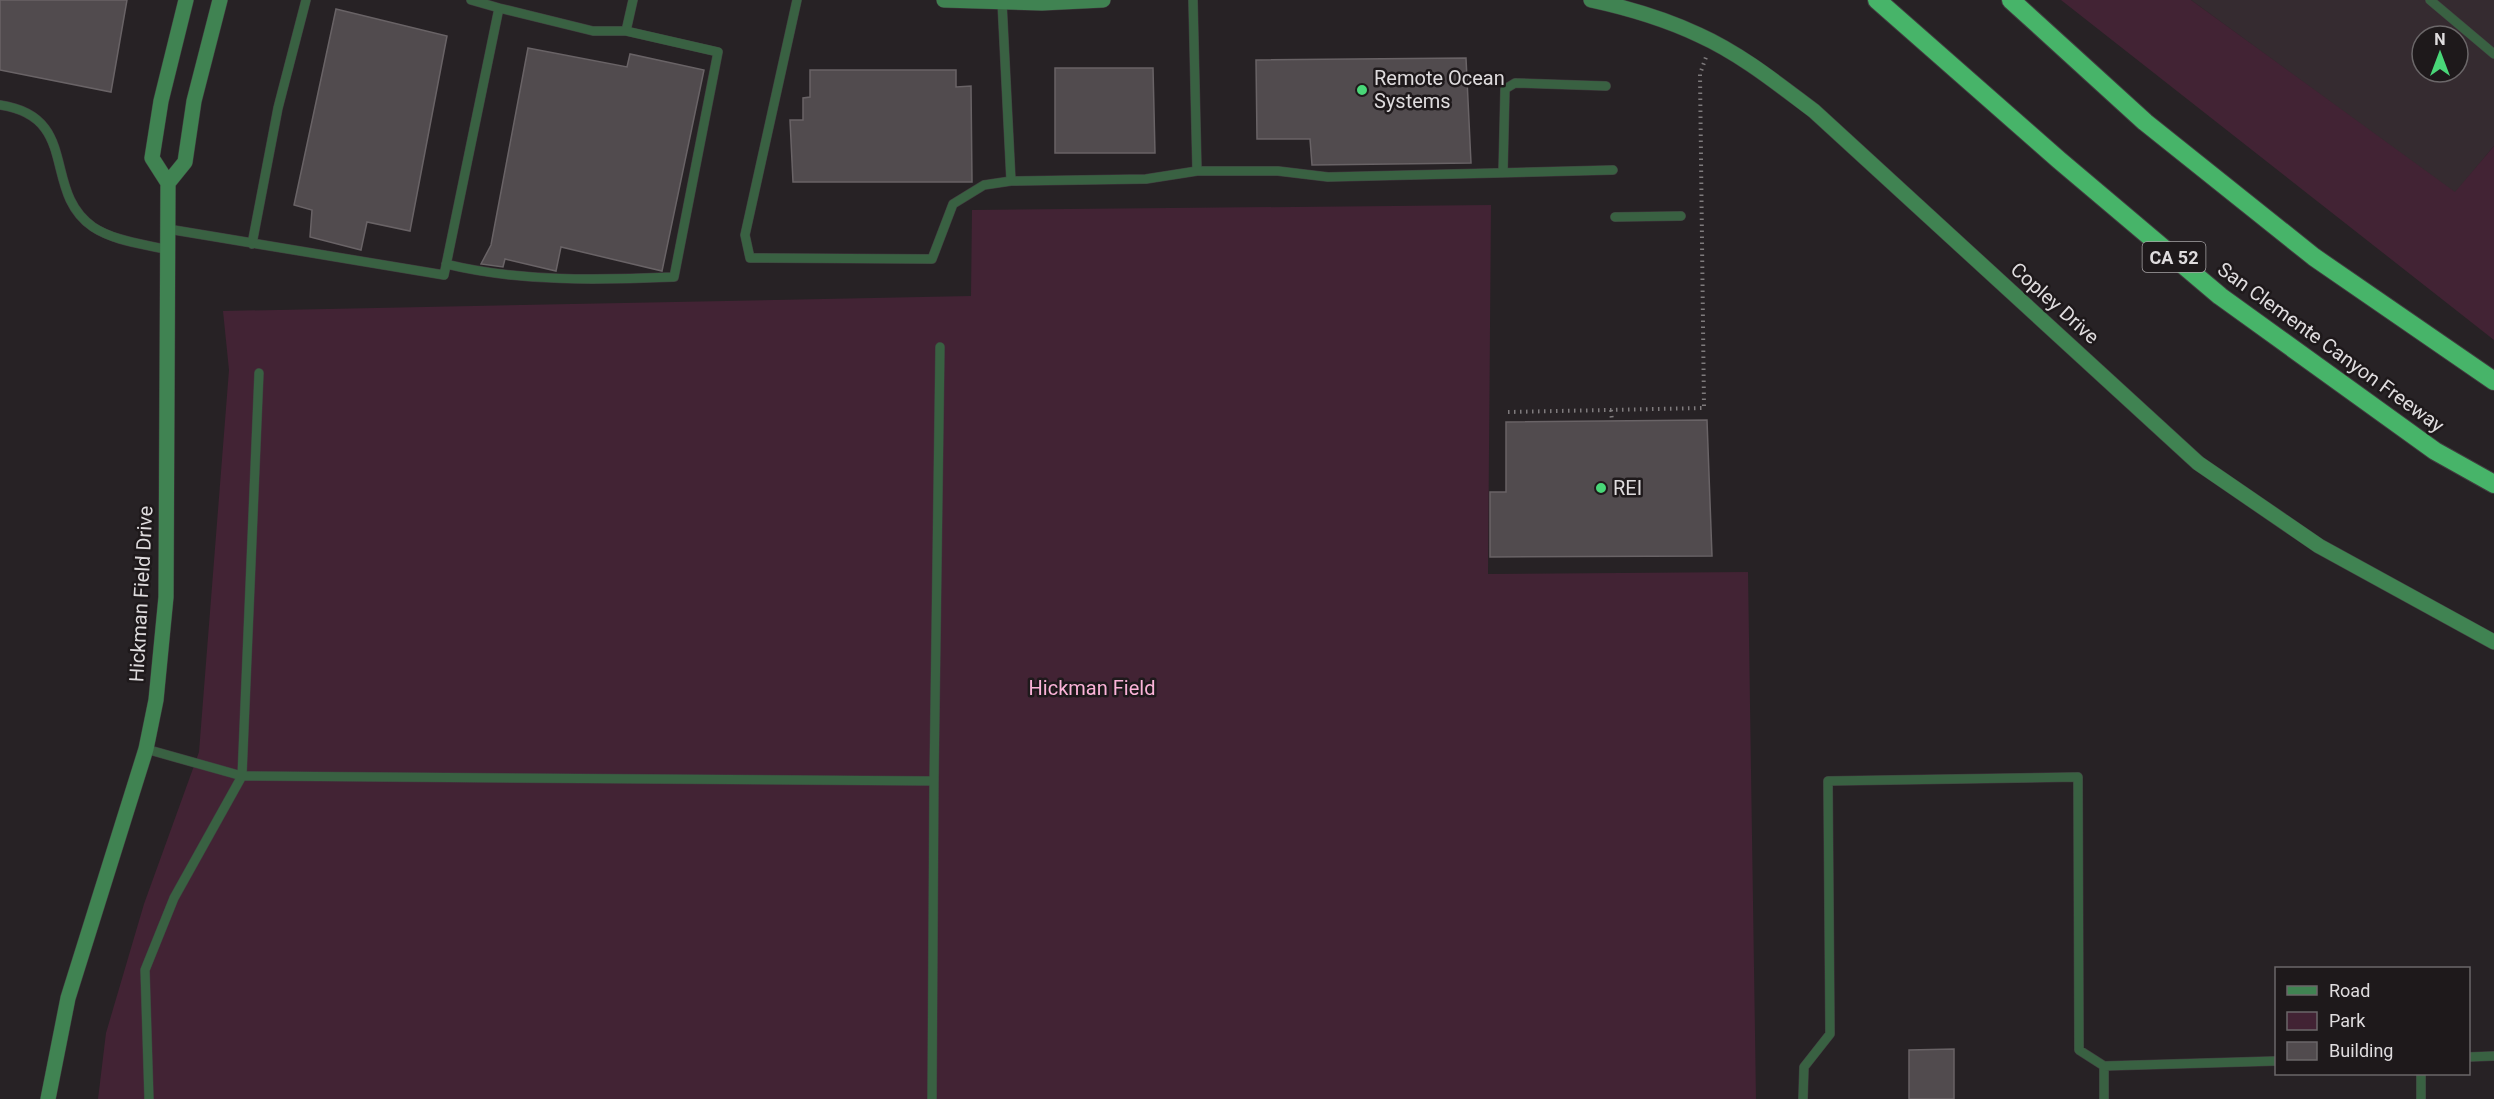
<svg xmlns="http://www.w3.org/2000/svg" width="2494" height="1099" font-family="Roboto,sans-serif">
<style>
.built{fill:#352b30;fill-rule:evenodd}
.green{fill:#422334}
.building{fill:#514b4e;stroke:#696366;stroke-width:1.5}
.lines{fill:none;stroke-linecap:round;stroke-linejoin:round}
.lane-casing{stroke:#413c3f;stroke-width:10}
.secondary-casing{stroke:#413c3f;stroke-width:16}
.highway-casing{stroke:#413c3f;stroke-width:20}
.path{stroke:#7f7b7d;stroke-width:4;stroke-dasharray:1.5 4.5;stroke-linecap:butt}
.lane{stroke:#396142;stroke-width:9}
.secondary{stroke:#408352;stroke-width:15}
.highway{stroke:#47b469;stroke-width:18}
.poi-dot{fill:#49d778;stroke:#1e191b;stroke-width:2}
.labels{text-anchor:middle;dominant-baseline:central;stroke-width:5;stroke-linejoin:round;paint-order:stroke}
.shield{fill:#1e191b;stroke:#a5a2a4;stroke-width:1.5}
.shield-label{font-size:18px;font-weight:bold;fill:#dfdcde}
.poi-label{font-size:20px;fill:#dfdcde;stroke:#1e191b;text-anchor:start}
.street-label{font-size:20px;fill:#dfdcde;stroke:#1e191b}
.park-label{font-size:20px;fill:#fbb3d8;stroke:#1e191b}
</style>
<rect width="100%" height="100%" fill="#272225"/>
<path class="built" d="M2191 0H2494V146L2455 193ZM2422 36H2458V72H2422Z"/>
<path class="green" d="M2061 0H2191L2455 192 2494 146V340Z
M1491 205 1488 574 1748 572 1756 1099H98L106 1033 144 904 199 752 229 370 223 311 971 296 972 210Z"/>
<path class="building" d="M0 0H127L111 92 0 70Z
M336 9 447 36 410 231 367 222 361 250 310 237 312 210 294 205Z
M528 48 627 67 630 54 704 70 662 271 561 247 556 271 505 259 503 267 481 264 491 245Z
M1466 58 1471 163 1312 165 1310 139H1257L1256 60Z
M1055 68H1153L1155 153H1055Z
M810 70H956V87L971 86 972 182H793L790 120H803V98L810 97Z
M1707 420 1712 556 1490 557V492H1506V422Z
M1954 1049V1099H1909V1050Z"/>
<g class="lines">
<g class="lane-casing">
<path id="lane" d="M797 0 745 235 750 258 932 259 953 204 984 185 1011 181 1146 179 1197 171H1278L1328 177 1613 170
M1193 0 1197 171
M2430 0 2494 54
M1002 2 1011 181
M499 8 593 31H626L633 0
M0 105C81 117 41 191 93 227 114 241 144 244 168 250
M1503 173 1505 89 1515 83 1606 86
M1615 217 1681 216
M168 229 444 275 499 8 471 0
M252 244 278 108 306 0
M446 264C519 282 600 280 674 277L718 52 626 31
M146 749 242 776 934 781 932 1099
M934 781 940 347
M2468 1057 2494 1056
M2421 1074V1099
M149 1099 145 970 174 898 242 776 259 373
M1803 1099 1804 1067 1830 1034 1828 781 2078 777 2079 1050 2104 1066
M2104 1099V1066L2276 1061"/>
</g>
<g class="secondary-casing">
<path id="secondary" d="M944 0 1042 3 1103 0
M1591 0C1628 8 1665 19 1699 35 1741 54 1778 84 1814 111L2198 463 2319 546 2494 642
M168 183 185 162 194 101 220 0
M48 1099 68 998 146 749 156 700 166 597 168 183 152 158 161 101 186 0"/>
</g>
<g class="highway-casing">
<path id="highway" d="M1877 0 2059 160 2220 296 2435 451 2494 484
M2011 0 2145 122 2314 257 2494 381"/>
</g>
<path class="path" d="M1611 410 1612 421
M1508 412 1704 408 1700 74 1706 57"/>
<use href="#lane" class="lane"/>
<use href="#secondary" class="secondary"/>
<use href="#highway" class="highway"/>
</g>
<g class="poi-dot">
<circle cx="1362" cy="90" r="6"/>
<circle cx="1601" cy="488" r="6"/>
</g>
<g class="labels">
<rect class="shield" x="2142.5" y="242" width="63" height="30" rx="4.5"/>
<g class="shield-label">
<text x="2174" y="257">CA 52</text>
</g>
<g class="poi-label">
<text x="1374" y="78">Remote Ocean<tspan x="1374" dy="23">Systems</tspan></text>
<text x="1613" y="488">REI</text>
</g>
<g class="street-label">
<text transform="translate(2055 303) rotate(42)">Copley Drive</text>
<text transform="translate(2331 347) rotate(36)">San Clemente Canyon Freeway</text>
<text transform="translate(141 594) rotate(-87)">Hickman Field Drive</text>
</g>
<g class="park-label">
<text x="1092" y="688">Hickman Field</text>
</g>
</g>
<rect x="2275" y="967" width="195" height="108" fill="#1e191b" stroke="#6b6769" stroke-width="1.5"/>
<rect x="2287" y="986" width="30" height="9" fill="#408352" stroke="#6b6769" stroke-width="1.5"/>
<text x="2329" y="997" font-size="18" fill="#dfdcde">Road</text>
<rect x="2287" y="1012" width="30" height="18" fill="#422334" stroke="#6b6769" stroke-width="1.5"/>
<text x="2329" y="1027" font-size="18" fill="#dfdcde">Park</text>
<rect x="2287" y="1042" width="30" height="18" fill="#514b4e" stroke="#6b6769" stroke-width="1.5"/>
<text x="2329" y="1057" font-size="18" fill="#dfdcde">Building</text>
<g transform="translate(2440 54)"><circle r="28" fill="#1e191b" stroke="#6b6769" stroke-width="1.5"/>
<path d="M0-4.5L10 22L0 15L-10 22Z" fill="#49d778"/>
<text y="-9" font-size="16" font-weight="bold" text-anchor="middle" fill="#dfdcde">N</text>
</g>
</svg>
